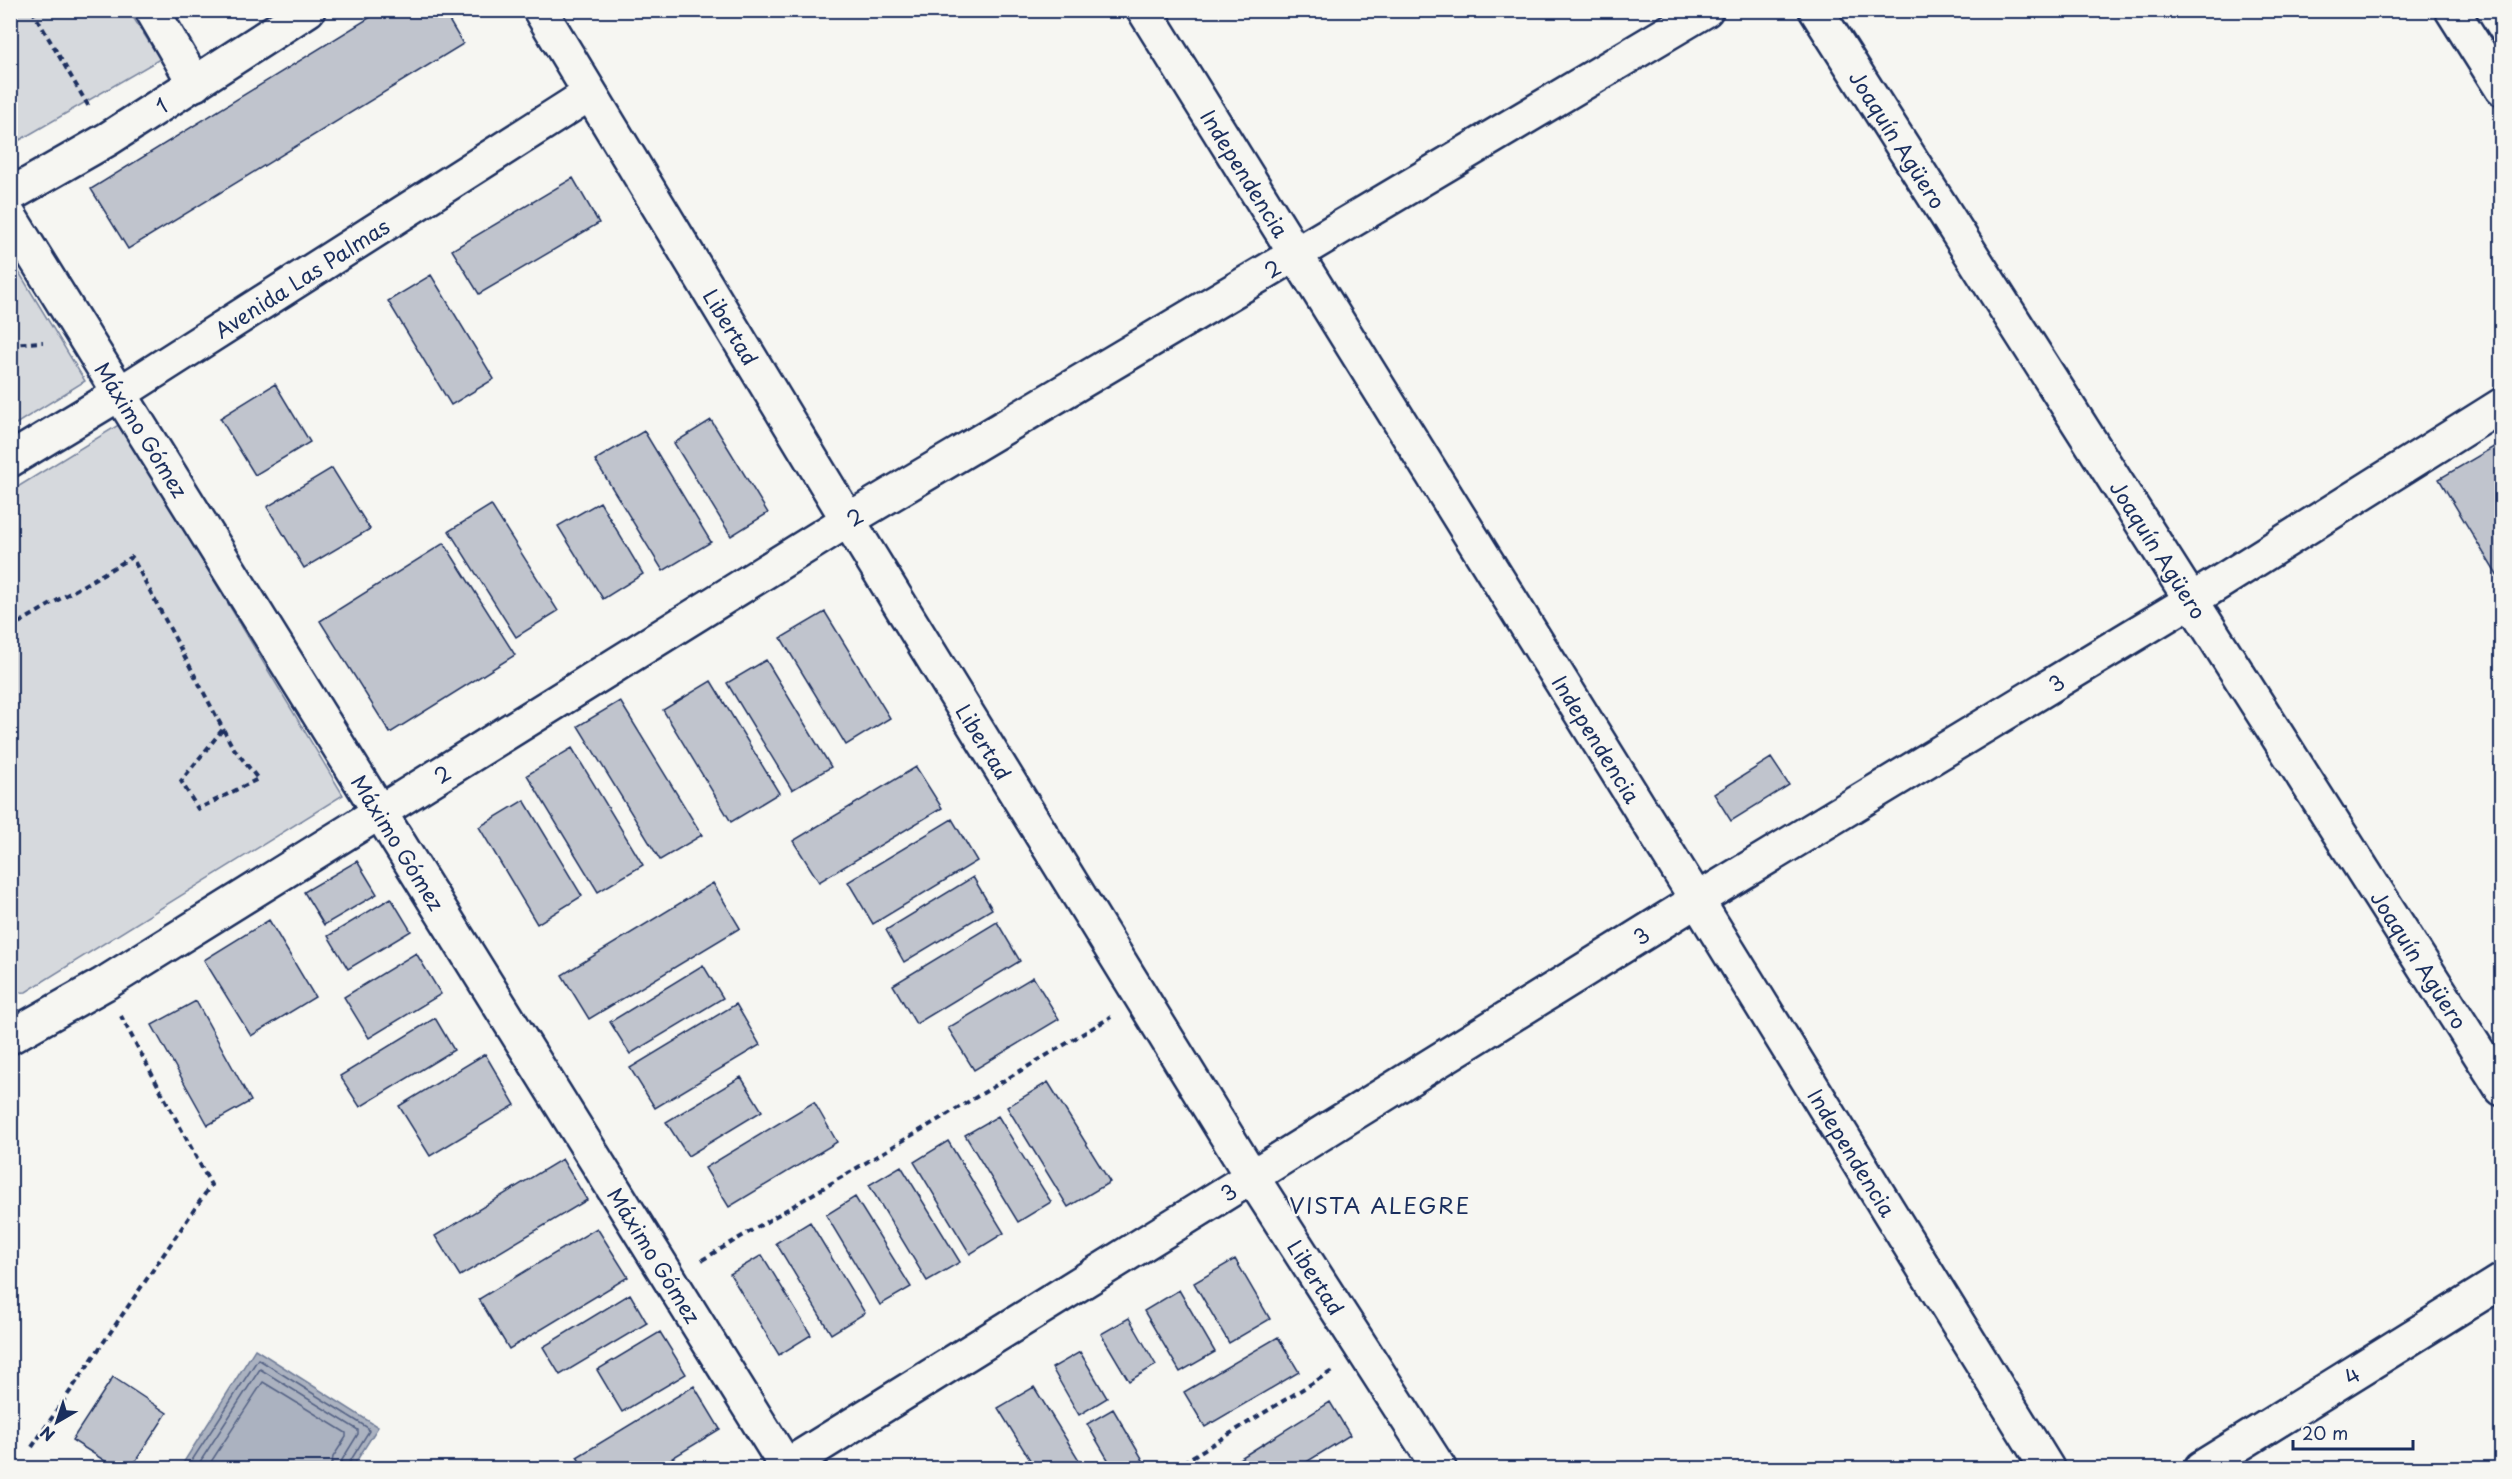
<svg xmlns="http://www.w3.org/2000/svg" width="2512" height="1479" font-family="'Playpen Sans',sans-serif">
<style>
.green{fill:#d6d9dd;stroke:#78849e;stroke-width:1.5}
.water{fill:#abb2c0;stroke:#717e99;stroke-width:1.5}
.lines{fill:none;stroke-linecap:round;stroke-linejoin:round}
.shore{stroke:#556385;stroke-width:1.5}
.building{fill:#c0c4cd;stroke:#1b2f5e;stroke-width:1.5}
.street-casing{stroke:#1b2f5e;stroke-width:38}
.secondary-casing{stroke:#1b2f5e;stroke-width:38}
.primary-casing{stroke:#1b2f5e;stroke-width:38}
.path{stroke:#1b2f5e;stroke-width:4;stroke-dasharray:6 4.5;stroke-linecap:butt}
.street{stroke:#f6f6f2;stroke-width:33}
.secondary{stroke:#f6f6f2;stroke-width:33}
.primary{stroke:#f6f6f2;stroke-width:33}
.labels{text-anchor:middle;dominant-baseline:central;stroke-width:5;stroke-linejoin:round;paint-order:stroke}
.street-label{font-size:21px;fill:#1b2f5e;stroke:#f6f6f2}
.neighbourhood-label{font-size:22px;letter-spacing:1.5px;fill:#1b2f5e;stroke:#f6f6f2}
</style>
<rect width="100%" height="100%" fill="#f6f6f2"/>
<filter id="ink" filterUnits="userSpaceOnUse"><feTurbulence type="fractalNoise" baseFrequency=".0167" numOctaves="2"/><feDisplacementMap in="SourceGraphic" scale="12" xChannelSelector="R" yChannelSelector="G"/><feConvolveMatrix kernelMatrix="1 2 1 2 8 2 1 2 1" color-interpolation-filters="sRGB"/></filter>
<g filter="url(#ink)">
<path class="green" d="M10 11H129L160 59 13 144 10 140Z
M11 259 85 381 11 427H10Z
M120 424 343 795 26 992 11 993V491Z"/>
<path class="water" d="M255 1349 378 1427 352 1468H180Z"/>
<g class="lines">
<path class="shore" d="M187 1468 258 1359 368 1428 369 1431 349 1463 348 1468
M196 1468 260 1369 358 1430V1434L342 1460 340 1468
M207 1468 263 1382 346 1433V1437L333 1457 331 1468"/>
</g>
<path class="building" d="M382 10H443L463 44 128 249 91 189Z
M573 178 599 223 479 294 452 250Z
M431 275 494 379 451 405 388 301Z
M275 384 310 442 255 475 220 418Z
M711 420 768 513 731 536 674 443Z
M644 431 711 542 663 571 595 460Z
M2502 442V575L2498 577 2439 479Z
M332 468 370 529 304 568 267 507Z
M600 502 643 574 603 599 558 526Z
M491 505 558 611 516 637 449 531Z
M444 543 515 655 390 733 320 621Z
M825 612 890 718 846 745 781 638Z
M766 660 831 767 792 790 727 683Z
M711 681 779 793 731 822 663 710Z
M620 701 702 835 660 860 578 726Z
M572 748 643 865 598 892 527 775Z
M1771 758 1789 785 1731 821 1714 794Z
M916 767 942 808 819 882 793 841Z
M524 800 582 896 537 924 479 827Z
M952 819 977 861 873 924 848 882Z
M357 861 377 894 324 925 304 892Z
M973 877 992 909 904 962 886 930Z
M713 883 740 928 589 1019 562 975Z
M391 898 411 931 348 969 328 936Z
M269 920 315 997 251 1036 204 960Z
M997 922 1020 961 916 1024 893 985Z
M416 953 441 994 369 1038 344 997Z
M703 965 723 998 630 1054 610 1022Z
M1033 977 1059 1019 974 1070 948 1028Z
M196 1001 251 1101 208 1125 152 1025Z
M736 1004 760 1045 655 1108 630 1068Z
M435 1018 454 1050 360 1107 340 1076Z
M485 1054 515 1105 430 1156 399 1106Z
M741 1077 762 1111 688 1156 666 1122Z
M1048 1082 1110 1182 1068 1207 1007 1107Z
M814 1102 837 1142 729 1207 705 1168Z
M998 1116 1051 1202 1018 1222 965 1135Z
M948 1141 1004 1233 970 1254 914 1162Z
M562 1159 587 1200 460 1276 435 1236Z
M901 1166 960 1262 927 1281 869 1185Z
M855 1197 911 1287 880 1305 826 1215Z
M810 1222 865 1313 831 1334 776 1243Z
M597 1228 628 1277 509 1349 479 1299Z
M762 1255 811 1335 779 1355 730 1274Z
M1235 1259 1270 1319 1229 1343 1194 1283Z
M1179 1290 1215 1352 1180 1372 1144 1311Z
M630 1294 647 1323 560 1375 543 1347Z
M1129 1318 1156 1365 1129 1381 1101 1334Z
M660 1332 686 1374 622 1412 597 1370Z
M1278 1337 1299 1372 1205 1427 1184 1392Z
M1080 1352 1107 1398 1079 1415 1052 1368Z
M113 1377 167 1413 131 1468H116L72 1440Z
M694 1386 720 1429 656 1468H584L577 1457Z
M1034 1387 1084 1468H1035L998 1408Z
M1330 1402 1350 1435 1297 1468H1230L1228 1466Z
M1113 1409 1143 1460 1128 1468H1113L1087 1424Z"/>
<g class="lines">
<g class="street-casing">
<g id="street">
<path d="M152 10 195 84"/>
<path id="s1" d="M540 10 848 520 1252 1177 1439 1468"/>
<path id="s2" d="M1144 10 1697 900 2047 1468"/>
<path id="s3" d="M1816 10 2502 1089"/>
<path id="s4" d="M10 195 108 139 308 10"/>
<path id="s5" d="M10 460 119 394 589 94"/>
<path id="s6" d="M10 1037 104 984 848 520 1706 10"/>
<path id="s7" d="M2201 1468 2502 1281"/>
</g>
</g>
<g class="secondary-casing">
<g id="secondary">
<path id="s8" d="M10 217 787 1468"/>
<path id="s9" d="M783 1468 1697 900 2190 601 2502 405"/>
</g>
</g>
<g class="primary-casing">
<path id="primary" d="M2452 10 2502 89"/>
</g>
<path class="path" d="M32 10 89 107
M10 344 43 342
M10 628 132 557 232 746 258 779 198 809 181 781 223 729
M702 1260 1111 1017
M32 1447 211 1185 121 1016
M1174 1468 1332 1371"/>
<use href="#street" class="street"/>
<use href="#secondary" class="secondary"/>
<use href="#primary" class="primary"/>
</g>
</g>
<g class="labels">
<g class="street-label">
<text stroke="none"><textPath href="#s4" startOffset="176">1</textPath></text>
<text stroke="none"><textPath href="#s3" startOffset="153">Joaquín Agüero</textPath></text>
<text stroke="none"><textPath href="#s2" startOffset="192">Independencia</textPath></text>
<text stroke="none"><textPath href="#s6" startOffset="1478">2</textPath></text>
<text stroke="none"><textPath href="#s5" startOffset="344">Avenida Las Palmas</textPath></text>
<text stroke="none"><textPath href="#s1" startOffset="370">Libertad</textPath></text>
<text stroke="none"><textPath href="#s8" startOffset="250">Máximo Gómez</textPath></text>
<text stroke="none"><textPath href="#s6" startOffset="992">2</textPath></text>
<text stroke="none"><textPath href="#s3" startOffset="639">Joaquín Agüero</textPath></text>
<text stroke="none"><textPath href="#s9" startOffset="1496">3</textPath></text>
<text stroke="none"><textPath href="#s2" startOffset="858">Independencia</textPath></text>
<text stroke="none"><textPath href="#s1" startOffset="856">Libertad</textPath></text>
<text stroke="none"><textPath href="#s6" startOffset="506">2</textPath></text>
<text stroke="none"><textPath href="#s8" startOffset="736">Máximo Gómez</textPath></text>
<text stroke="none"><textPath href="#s9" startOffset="1010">3</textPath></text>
<text stroke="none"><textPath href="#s3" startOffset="1125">Joaquín Agüero</textPath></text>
<text stroke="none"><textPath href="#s2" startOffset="1344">Independencia</textPath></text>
<text stroke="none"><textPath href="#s9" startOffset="524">3</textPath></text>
<text stroke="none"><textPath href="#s8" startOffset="1222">Máximo Gómez</textPath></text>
<text stroke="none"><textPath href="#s1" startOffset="1486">Libertad</textPath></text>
<text stroke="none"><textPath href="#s7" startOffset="177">4</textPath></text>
</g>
<g class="neighbourhood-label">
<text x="1380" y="1204">VISTA ALEGRE</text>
</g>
</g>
<rect width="2512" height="1479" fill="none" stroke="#f6f6f2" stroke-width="36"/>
<rect x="18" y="18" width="2476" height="1443" fill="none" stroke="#1b2f5e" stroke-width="2" filter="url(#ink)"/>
<g transform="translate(57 1422) rotate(219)" stroke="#f6f6f2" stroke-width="4.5" paint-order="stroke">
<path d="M0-4.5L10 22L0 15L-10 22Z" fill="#1b2f5e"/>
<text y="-9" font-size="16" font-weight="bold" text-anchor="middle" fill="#1b2f5e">N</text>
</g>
<path d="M2293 1440v9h120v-9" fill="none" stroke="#1b2f5e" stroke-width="3"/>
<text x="2302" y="1440" font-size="18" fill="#1b2f5e" stroke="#f6f6f2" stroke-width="4.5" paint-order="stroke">20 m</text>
</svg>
